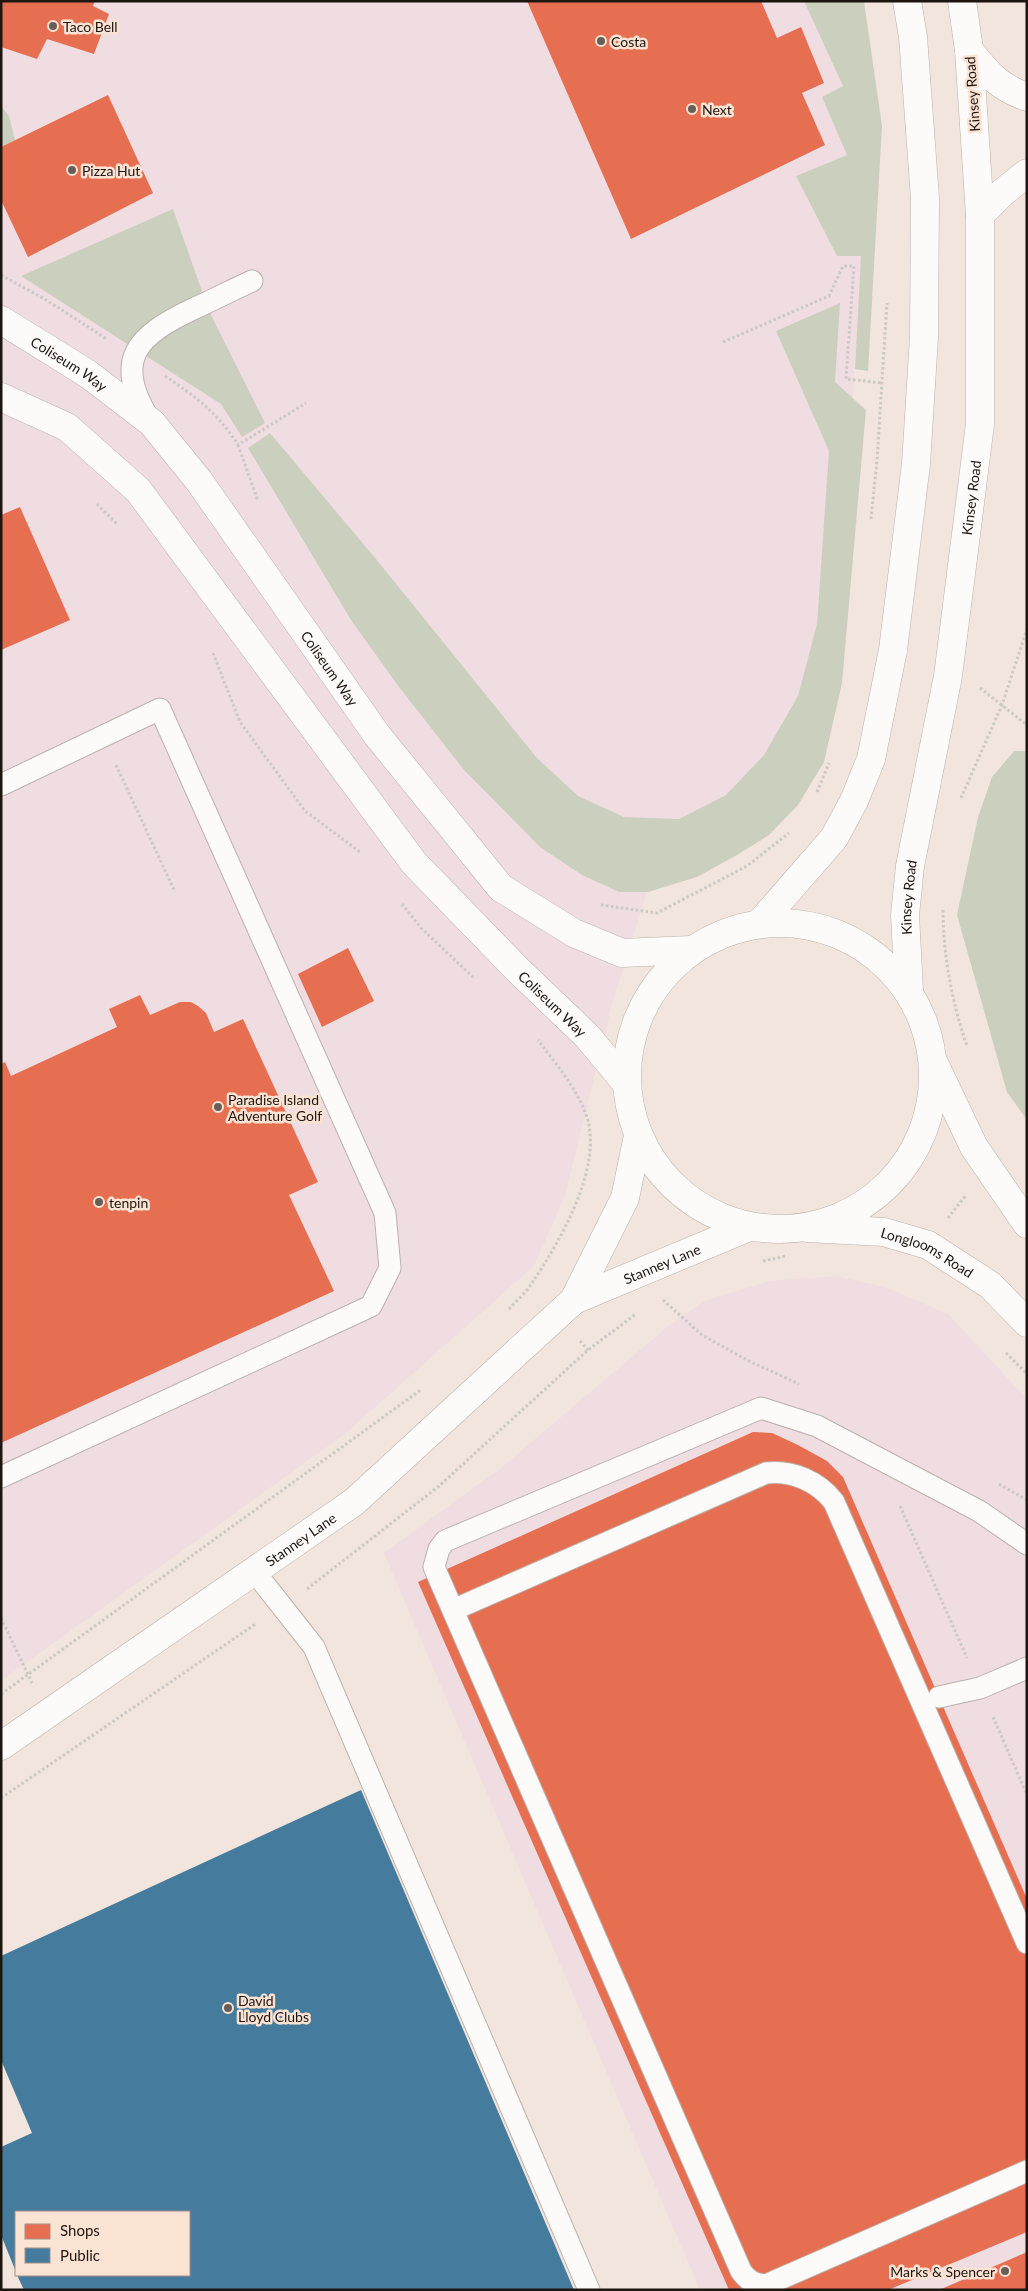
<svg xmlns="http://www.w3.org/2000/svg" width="1028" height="2291" font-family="Lato,sans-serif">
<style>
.commercial{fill:#efdde2}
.green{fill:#cbd0be}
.shops{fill:#e76f51}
.public{fill:#457b9d}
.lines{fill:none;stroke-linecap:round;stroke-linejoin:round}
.service-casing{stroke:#bbb1ab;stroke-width:23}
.minor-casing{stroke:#bbb1ab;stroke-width:29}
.tertiary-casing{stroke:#bbb1ab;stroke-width:29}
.secondary-casing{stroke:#bbb1ab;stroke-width:29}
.path{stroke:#ccc8c4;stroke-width:3;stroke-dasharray:2.5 2.5;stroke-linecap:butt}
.service{stroke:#fdfbfa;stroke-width:21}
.minor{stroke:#fdfbfa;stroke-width:28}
.tertiary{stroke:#fdfbfa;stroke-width:28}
.secondary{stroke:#fdfbfa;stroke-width:28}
.poi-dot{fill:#685e58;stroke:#fbe3d4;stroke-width:2}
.labels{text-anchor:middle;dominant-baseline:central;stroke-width:5;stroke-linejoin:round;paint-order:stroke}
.poi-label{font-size:14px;fill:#1d1510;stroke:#fbe3d4;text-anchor:start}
.street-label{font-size:14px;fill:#1d1510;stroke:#fbe3d4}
</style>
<rect width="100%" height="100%" fill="#f2e5dd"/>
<path class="commercial" d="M1 1H851L861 256 855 369 831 651 797 759 659 853 612 1004 565 1196 534 1266 345 1434 1 1681Z
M836 1276 885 1287 948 1314 1027 1399V2290H700L384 1553 501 1468 667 1327 704 1301 770 1281Z"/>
<path class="green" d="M804 1H864L882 126 868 371 855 369 861 256H837L796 176 847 155 822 97 843 86Z
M1 106 9 116 15 140 1 147Z
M173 209 209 311 265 423 242 437 221 404 21 276Z
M840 303 835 382 866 410 842 683 824 762 798 805 769 835 737 855 697 877 648 892H619L582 875 540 847 464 770 399 687 351 620 248 448 270 433 376 559 537 758 578 796 624 817 679 819 726 795 764 755 798 696 817 624 829 451 776 331Z
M1014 751H1027V1120L1007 1092 957 915 978 817 992 777Z"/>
<path class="shops" d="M1 1H95L93 6 109 14 94 54 47 39 37 59 1 47Z
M527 1H761L777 38 801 27 824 83 802 93 825 145 631 239Z
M108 95 153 193 28 257 1 200V147Z
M20 507 70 620 1 650V515Z
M348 948 374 1001 322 1027 298 974Z
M140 995 150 1015 180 1002H191L198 1006 206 1013 214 1032 243 1019 318 1182 289 1195 334 1291 1 1443V1064L5 1062 11 1076 117 1027 109 1009Z
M753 1432 772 1433 798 1445 827 1461 843 1477 1027 1899V2232L888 2290H729L418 1582Z
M1027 2252V2290H939Z"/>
<path class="public" d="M361 1790 574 2290H24L17 2275H189V2212H16V2272L1 2235V2147L32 2133 1 2060V1956Z"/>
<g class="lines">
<g class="service-casing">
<path id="service" d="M149 419C112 359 138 335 193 309 213 300 232 290 252 281
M1 785 160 709 385 1213 390 1268 371 1306 1 1477
M1027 1544 979 1511 817 1426 761 1408 445 1541 439 1549 434 1567 741 2271C748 2281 754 2284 766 2285L1027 2171
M254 1571 314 1647 589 2290
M453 1610 766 1473C792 1470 818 1481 834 1502L1027 1943
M939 1697 980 1688 1027 1668"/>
</g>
<g class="minor-casing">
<g id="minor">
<path d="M969 50C987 73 998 87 1027 97"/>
<path d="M980 215 1002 193 1027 173"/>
<path id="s1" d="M1 320 88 374 152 423 199 481 377 735 501 888 574 933 622 953 691 950"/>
<path id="s2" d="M1 397 67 427 138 490 414 863 517 969 587 1036 626 1083"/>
</g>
</g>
<g class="tertiary-casing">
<g id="tertiary">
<path d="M933 1061 974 1147 1027 1224"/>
<path id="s3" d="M807 1228 884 1232 928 1245 990 1285 1027 1323"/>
</g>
</g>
<g class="secondary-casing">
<g id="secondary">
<path d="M760 923 834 838 854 801 871 759 893 650 916 464 924 337 925 198 913 37 907 1"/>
<circle cx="780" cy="1076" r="153"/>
<path id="s4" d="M909 991 905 915 910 866 948 676 980 424V215L969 50 962 1"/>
<path id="s5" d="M574 1300 749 1227"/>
<path id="s6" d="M1 1746 354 1502 574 1300 625 1198 638 1136"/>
</g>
</g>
<path class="path" d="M1 275 43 298 107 339
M723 342 829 296 843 266H854L846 379 883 383
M165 376C196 397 218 413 238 445L306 403
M238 445 258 501
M97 504 117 524
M871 519 877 460 887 303
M213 653 240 722 305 811 360 852
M980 688 1027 725
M116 765 175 892
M817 792 829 763
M961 798 1002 705 1027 629
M402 904 421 928 474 978
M601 905 657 913 747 866 789 833
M943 910C943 954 952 1003 967 1046
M948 1218 966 1195
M763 1261 786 1256
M663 1300 702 1335 747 1360 799 1384
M509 1309C516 1301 526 1293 532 1283 559 1243 601 1171 588 1121 580 1092 556 1064 538 1040
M580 1341 588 1350
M1006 1353 1027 1374
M999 1484 1027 1500
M900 1506 967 1658
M307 1589 439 1486 588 1350 636 1314
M1 1618 32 1683
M1 1694 422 1389
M993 1717 1027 1795
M1 1798 257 1623"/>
<use href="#service" class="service"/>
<use href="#minor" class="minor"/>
<use href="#tertiary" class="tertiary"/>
<use href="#secondary" class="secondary"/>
</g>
<g class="poi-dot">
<circle cx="53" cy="26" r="5"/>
<circle cx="601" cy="41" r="5"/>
<circle cx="692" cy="109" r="5"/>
<circle cx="72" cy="170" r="5"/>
<circle cx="218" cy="1107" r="5"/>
<circle cx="99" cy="1202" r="5"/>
<circle cx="228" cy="2008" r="5"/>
<circle cx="1005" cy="2271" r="5"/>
</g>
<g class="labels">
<g class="poi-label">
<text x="63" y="26">Taco Bell</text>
<text x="611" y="41">Costa</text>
<text x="702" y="109">Next</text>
<text x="82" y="170">Pizza Hut</text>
<text x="228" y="1099">Paradise Island<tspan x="228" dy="16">Adventure Golf</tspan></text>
<text x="109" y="1202">tenpin</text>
<text x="238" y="2000">David<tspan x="238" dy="16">Lloyd Clubs</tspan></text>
<text x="995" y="2271" text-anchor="end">Marks &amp; Spencer</text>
</g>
<g class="street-label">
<text transform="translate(972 94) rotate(-94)">Kinsey Road</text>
<text stroke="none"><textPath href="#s1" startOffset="81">Coliseum Way</textPath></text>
<text stroke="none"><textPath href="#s4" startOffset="499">Kinsey Road</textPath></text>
<text stroke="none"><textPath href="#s1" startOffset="486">Coliseum Way</textPath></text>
<text stroke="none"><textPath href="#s4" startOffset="94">Kinsey Road</textPath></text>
<text stroke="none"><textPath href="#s2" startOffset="829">Coliseum Way</textPath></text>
<text stroke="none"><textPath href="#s3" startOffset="125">Longlooms Road</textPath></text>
<text stroke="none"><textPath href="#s5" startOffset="95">Stanney Lane</textPath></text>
<text stroke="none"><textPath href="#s6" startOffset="364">Stanney Lane</textPath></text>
</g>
</g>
<rect width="1028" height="2291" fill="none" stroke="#1d1510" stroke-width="5"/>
<rect x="15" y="2211" width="175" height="65" fill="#fbe3d4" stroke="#a29186"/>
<rect x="25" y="2224" width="25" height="15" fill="#e76f51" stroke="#a29186"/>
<text x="60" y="2236" font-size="15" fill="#1d1510">Shops</text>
<rect x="25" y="2248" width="25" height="15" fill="#457b9d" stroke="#a29186"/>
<text x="60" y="2261" font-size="15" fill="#1d1510">Public</text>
</svg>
